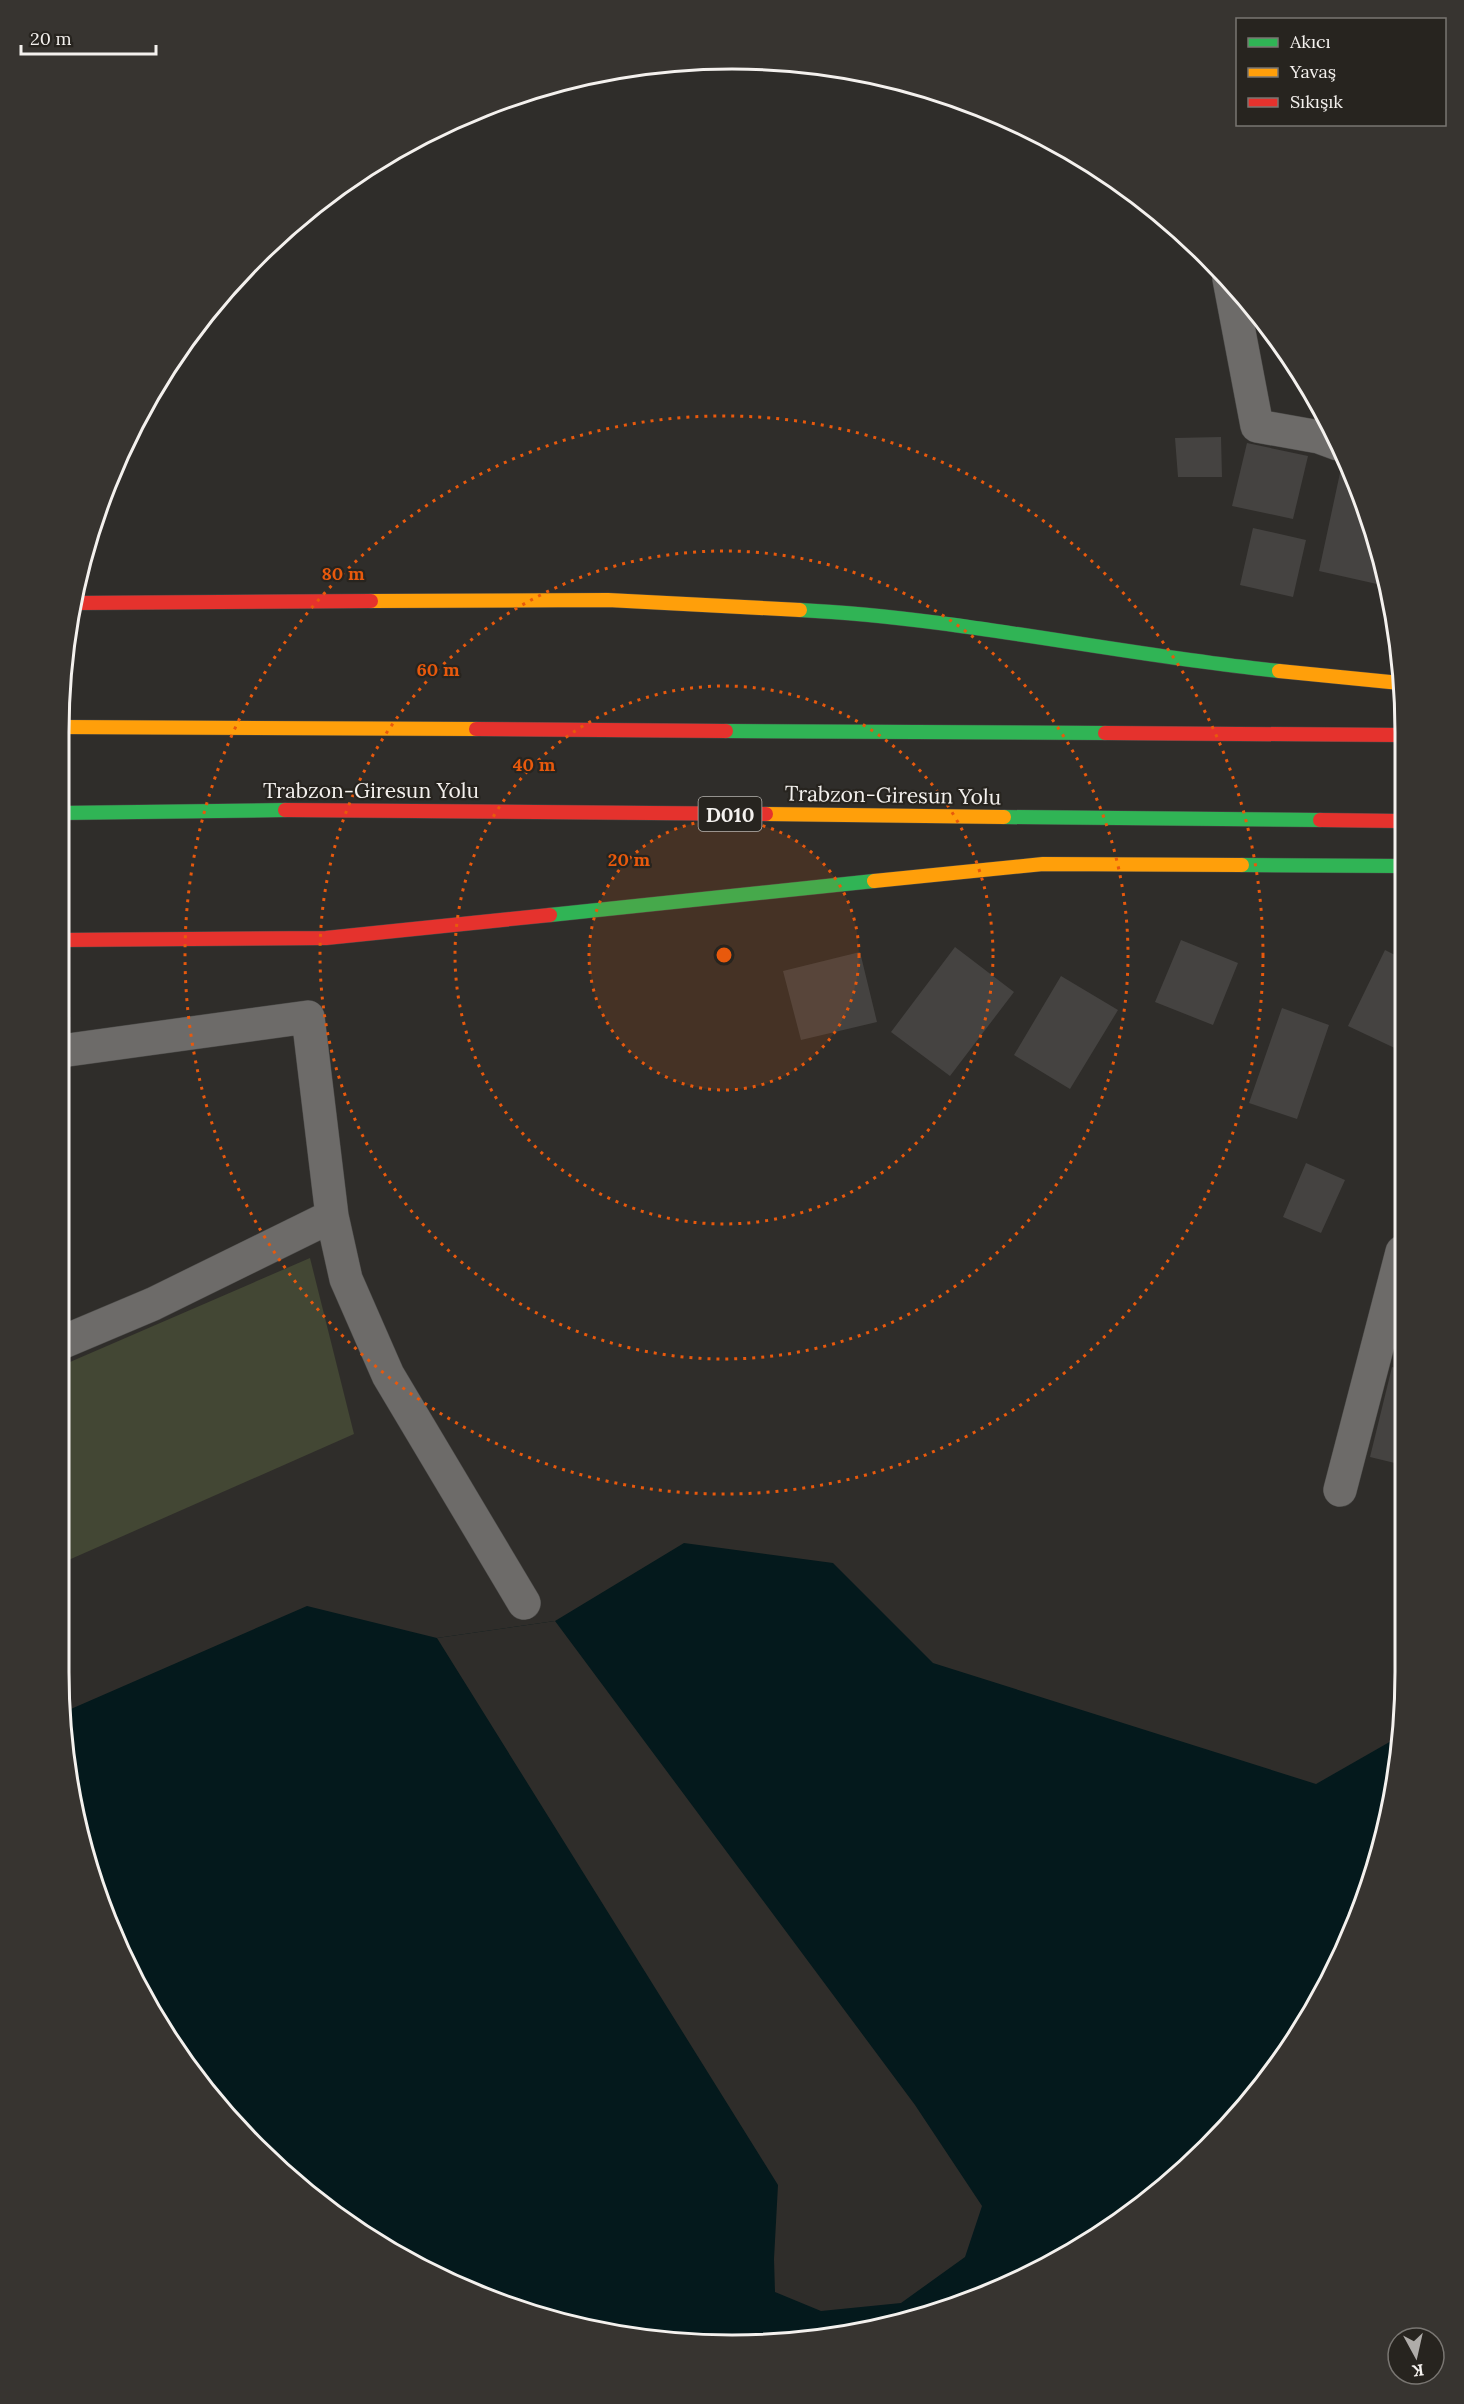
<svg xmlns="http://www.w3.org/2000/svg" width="1464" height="2404" font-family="Lora,serif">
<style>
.green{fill:#434734}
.water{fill:#04191c}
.pier{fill:#2f2d2a}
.building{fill:#454341}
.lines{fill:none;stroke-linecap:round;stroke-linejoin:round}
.street-casing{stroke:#4b4a48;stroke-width:34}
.fast-casing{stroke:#4b4a48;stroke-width:15}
.slow-casing{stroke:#4b4a48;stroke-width:15}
.jam-casing{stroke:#4b4a48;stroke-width:15}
.street{stroke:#6d6b69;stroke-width:33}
.fast{stroke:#30b455;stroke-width:14}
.slow{stroke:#ff9f0a;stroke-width:14}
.jam{stroke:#e5322d;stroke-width:14}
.ring{fill:none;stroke:#e8590c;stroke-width:3;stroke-dasharray:3 6}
.labels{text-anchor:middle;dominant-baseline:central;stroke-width:4.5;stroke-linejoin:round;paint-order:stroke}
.shield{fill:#27241f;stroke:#b6b4b0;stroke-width:1.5}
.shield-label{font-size:20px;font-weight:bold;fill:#f4f1ee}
.street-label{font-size:21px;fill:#f4f1ee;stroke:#27241f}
.rim{fill:none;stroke:#f4f1ee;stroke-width:3}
.centre{fill:#e8590c;stroke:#27241f;stroke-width:3}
.ring-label{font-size:18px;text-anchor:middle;font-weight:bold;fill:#e8590c;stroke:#27241f;stroke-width:4.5;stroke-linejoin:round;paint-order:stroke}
</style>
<rect width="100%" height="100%" fill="#2f2d2a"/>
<path class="green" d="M310 1258 354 1434 64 1562 63 1365Z"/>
<path class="water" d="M684 1543 833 1563 933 1663 1316 1784 1400 1736 1370 1889 1292 2046 1208 2148 1142 2207 1030 2276 948 2310 820 2340 732 2345 601 2333 516 2310 434 2276 322 2207 197 2082 128 1970 94 1888 64 1760V1712L307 1606 437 1638 555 1621Z"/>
<path class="pier" d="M555 1621 915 2105 982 2206 965 2257 901 2303 821 2311 775 2292 774 2259 778 2185 437 1638Z"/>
<path class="building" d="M1221 437 1222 477H1178L1175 438Z
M1247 443 1308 456 1293 519 1232 506Z
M1340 473 1352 476 1370 515 1381 565 1377 584 1319 571Z
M1253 528 1306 540 1293 597 1240 585Z
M1181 940 1238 963 1213 1025 1155 1002Z
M955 947 1014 992 950 1076 891 1032Z
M1385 950 1401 958V1051L1348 1026Z
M860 952 877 1022 801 1040 783 971Z
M1061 976 1118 1010 1070 1089 1014 1055Z
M1282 1008 1329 1025 1297 1119 1249 1103Z
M1306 1163 1345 1180 1321 1233 1283 1217Z
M1392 1367 1403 1370V1465L1370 1457Z"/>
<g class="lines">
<g class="street-casing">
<path id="street" d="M1229 279 1257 426 1319 437 1338 444
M61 1051 308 1017 332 1216 346 1279 388 1375 524 1603
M63 1342 153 1304 332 1216
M1340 1490 1402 1252"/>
</g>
<g class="fast-casing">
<path id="fast" d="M800 610C961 618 1119 655 1279 671
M726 731 1105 733
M60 813 285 810
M1004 817 1320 820
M1242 865 1401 866
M550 915 874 881"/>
</g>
<g class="slow-casing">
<path id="slow" d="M371 601 608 600 800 610
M1279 671 1400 683
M60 727 476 729
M766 814 1004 817
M874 881 1043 864 1242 865"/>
</g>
<g class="jam-casing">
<path id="jam" d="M77 603 371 601
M476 729 726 731
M1105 733 1400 735
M285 810 766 814
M1320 820 1400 821
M61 940 326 938 550 915"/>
</g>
<use href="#street" class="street"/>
<use href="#fast" class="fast"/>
<use href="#slow" class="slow"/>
<use href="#jam" class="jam"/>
</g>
<circle cx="724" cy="955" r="135" fill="#e8590c" fill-opacity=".12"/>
<g class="ring">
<circle cx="724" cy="955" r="135"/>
<circle cx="724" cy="955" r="269"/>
<circle cx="724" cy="955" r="404"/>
<circle cx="724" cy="955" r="539"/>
</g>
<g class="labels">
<rect class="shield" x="698.5" y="797" width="63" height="34" rx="4.5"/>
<g class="shield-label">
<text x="730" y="814">D010</text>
</g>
<g class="street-label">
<text x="371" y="790">Trabzon-Giresun Yolu</text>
<text transform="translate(893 795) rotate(1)">Trabzon-Giresun Yolu</text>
</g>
</g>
<path d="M0 0H1464V2404H0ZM732 69H732A663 663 0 0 1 1395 732V1672A663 663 0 0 1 732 2335H732A663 663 0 0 1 69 1672V732A663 663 0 0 1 732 69Z" fill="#373430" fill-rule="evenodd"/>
<path class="rim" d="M732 69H732A663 663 0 0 1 1395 732V1672A663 663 0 0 1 732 2335H732A663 663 0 0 1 69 1672V732A663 663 0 0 1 732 69Z"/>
<circle cx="724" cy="955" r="9" class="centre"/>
<g class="ring-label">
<text x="343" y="580">80 m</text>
<text x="438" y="676">60 m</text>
<text x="534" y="771">40 m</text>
<text x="629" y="866">20 m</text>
</g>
<rect x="1236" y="18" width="210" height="108" fill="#27241f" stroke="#797672" stroke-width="1.5"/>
<rect x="1248" y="38" width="30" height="9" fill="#30b455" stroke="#797672" stroke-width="1.5"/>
<text x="1290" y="48" font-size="18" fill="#f4f1ee">Akıcı</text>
<rect x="1248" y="68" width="30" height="9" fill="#ff9f0a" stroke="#797672" stroke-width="1.5"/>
<text x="1290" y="78" font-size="18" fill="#f4f1ee">Yavaş</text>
<rect x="1248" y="98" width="30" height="9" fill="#e5322d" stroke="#797672" stroke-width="1.5"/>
<text x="1290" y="108" font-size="18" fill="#f4f1ee">Sıkışık</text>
<g transform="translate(1416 2356) rotate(172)"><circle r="28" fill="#27241f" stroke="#797672" stroke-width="1.5"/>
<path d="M0-4.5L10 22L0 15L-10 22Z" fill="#afaca9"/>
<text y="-9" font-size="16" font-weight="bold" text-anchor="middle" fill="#f4f1ee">K</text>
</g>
<path d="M21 45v9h135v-9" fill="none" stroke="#f4f1ee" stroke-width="3"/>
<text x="30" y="45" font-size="18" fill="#f4f1ee" stroke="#27241f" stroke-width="4.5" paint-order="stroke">20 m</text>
</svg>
